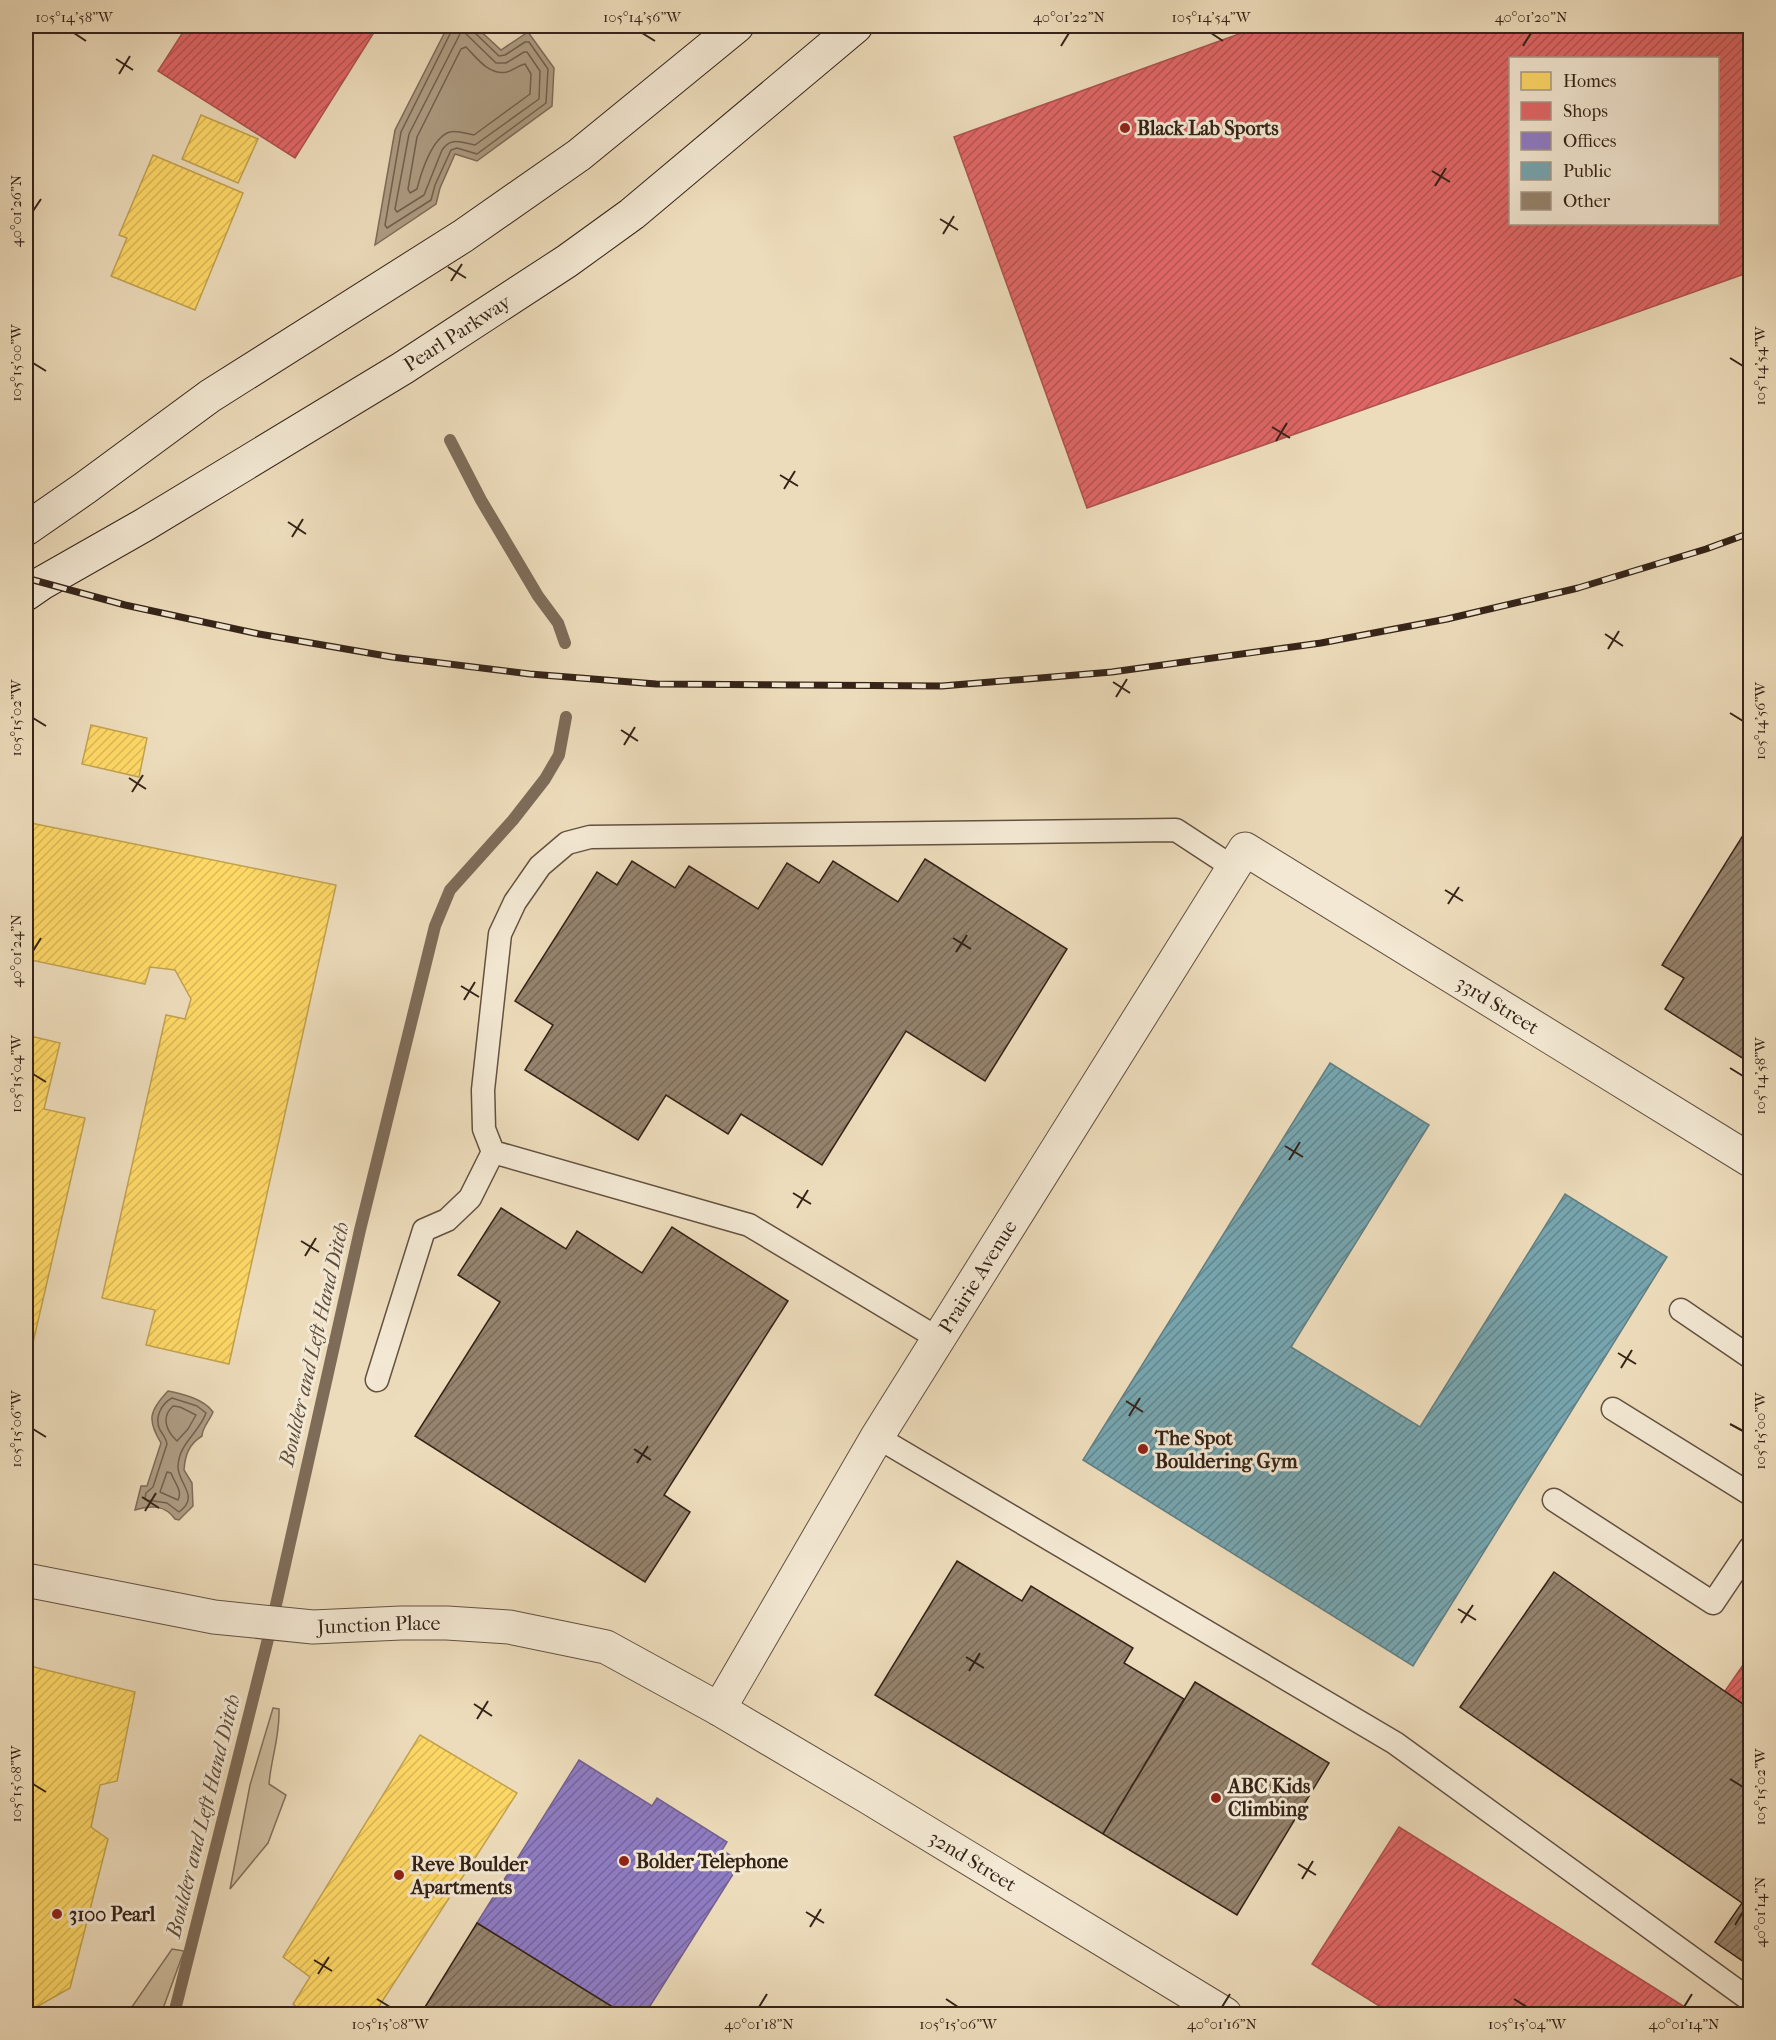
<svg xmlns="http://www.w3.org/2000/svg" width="1776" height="2040" font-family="'IM FELL French Canon',serif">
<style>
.green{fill:#cebd9f;stroke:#82705c;stroke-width:1.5}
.water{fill:#ae9d84;stroke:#7e6c59;stroke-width:1.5}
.homes{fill:url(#homes-hatch);stroke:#c2a24f;stroke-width:1.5}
.shops{fill:url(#shops-hatch);stroke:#ad524f;stroke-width:1.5;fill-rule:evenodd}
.offices{fill:url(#offices-hatch);stroke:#736190;stroke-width:1.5}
.public{fill:url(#public-hatch);stroke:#627e82;stroke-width:1.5}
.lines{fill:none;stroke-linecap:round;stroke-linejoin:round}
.shore{stroke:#72604e;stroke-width:1.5}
.stream{stroke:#7e6c59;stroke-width:12}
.building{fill:url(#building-hatch);stroke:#352318;stroke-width:1.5}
.service-casing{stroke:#635141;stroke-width:25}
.minor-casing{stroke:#635141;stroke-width:35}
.tertiary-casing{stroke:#635141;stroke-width:35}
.secondary-casing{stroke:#352318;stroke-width:35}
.service{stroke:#f3e8d3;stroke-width:22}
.minor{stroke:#f3e8d3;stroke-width:33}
.tertiary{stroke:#f3e8d3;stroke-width:33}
.secondary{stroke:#f3e8d3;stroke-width:33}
.rail-casing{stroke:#352318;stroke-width:7}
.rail{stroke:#f3e8d3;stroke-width:4.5;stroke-dasharray:14;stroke-linecap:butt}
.ticks{fill:none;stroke:#352318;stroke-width:2}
.poi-dot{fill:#8f2418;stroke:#f3e8d3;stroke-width:2}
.labels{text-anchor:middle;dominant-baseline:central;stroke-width:6;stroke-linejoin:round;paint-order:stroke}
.poi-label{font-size:20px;font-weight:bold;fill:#352318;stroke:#f3e8d3;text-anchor:start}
.street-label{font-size:20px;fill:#352318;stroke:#f3e8d3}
.water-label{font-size:21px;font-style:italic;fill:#5f4e3e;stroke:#f3e8d3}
.neatline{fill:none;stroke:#352318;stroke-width:2}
.ticks-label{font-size:15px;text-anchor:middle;fill:#352318}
</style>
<defs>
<pattern id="homes-hatch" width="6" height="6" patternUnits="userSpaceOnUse" patternTransform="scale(1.5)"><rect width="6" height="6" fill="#ffd966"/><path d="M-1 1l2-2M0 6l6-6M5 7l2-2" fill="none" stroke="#dbba58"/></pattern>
<pattern id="shops-hatch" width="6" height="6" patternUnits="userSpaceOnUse" patternTransform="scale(1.5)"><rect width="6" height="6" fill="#e06666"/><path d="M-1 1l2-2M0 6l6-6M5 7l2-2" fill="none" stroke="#b65453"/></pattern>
<pattern id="offices-hatch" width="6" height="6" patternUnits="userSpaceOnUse" patternTransform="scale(1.5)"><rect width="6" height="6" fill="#8e7cc3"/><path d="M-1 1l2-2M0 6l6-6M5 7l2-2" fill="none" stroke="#75659d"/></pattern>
<pattern id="public-hatch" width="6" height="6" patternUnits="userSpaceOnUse" patternTransform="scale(1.5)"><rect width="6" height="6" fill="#76a5af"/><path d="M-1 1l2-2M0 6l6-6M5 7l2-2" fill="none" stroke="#62868d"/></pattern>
<pattern id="building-hatch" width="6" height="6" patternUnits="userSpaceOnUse" patternTransform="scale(1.5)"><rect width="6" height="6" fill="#95836d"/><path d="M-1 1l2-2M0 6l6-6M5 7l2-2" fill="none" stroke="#7a6b59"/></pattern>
</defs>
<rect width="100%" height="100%" fill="#eddcbb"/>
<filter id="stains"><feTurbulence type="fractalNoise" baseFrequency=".00333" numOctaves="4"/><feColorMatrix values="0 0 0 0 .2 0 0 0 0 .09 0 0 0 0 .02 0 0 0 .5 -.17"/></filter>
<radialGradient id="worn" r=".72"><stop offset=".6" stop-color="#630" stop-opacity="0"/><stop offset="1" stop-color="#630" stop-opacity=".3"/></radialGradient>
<path class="green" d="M273 1708 279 1709C280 1737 271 1758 269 1784L286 1795 268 1843 230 1889 250 1785Z
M172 1949 184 1951 161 2014H127Z"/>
<path class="water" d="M448 26H475L501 50 528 32 554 68 552 106 477 161 455 154 440 188 436 204 375 245 395 130Z
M168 1391C183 1394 204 1399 213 1412 210 1420 202 1428 202 1436 189 1444 185 1455 184 1470L192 1483 193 1506 179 1520 175 1519C165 1505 151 1505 135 1510L141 1486H147L161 1443C147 1420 149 1411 168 1391Z"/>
<path class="homes" d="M201 115 258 139 238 183 182 159Z
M153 155 243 193 195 310 111 276 127 238 119 235Z
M91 725 147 738 139 777 82 764Z
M26 822 336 885 229 1364 146 1345 155 1310 102 1298 166 1015 185 1019 191 999 175 970 150 967 145 984 26 959Z
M26 1035 60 1043 44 1109 85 1118 26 1373Z
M26 1665 135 1692 117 1781 100 1785 91 1827 108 1839 70 1988 26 2013Z
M420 1735 517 1793 374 2014H303L304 2013 293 2004 310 1977 283 1957Z"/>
<path class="shops" d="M187 26H378L295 158 158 71Z
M1261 26H1750V272L1087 508 954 137ZM1510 58H1718V224H1510Z
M1750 1655V1709L1725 1691Z
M1399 1827 1696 2014H1392L1312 1964Z
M833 2007 845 2014H828Z"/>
<path class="offices" d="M579 1760 652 1806 657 1798 727 1842 722 1850 733 1857 727 1867 735 1871 645 2014H624L477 1923Z"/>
<path class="public" d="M1330 1063 1429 1125 1291 1347 1420 1427 1565 1194 1667 1257 1413 1666 1083 1460Z"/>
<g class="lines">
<path class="shore" d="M453 26 452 30 401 132 385 225 387 228 431 200 435 185 451 150 457 148 477 154 546 103 548 69 529 42H525L505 55 499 56 474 32 472 26
M462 30 496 63H506L524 52H527L540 71 539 99 475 145C462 143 451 136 442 150L424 195 397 212 395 209 409 134Z
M466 47C477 58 489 76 507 72 514 70 519 65 525 64L531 74 530 94 474 135C466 134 458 130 450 132 432 137 421 173 417 189L410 193 408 189 417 137 461 49Z
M172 1398 197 1406 206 1413C199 1433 179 1443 178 1466 177 1483 201 1496 179 1512L167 1503 147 1500 145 1498 146 1493 153 1487 167 1444C166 1438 163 1435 160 1430 154 1418 161 1404 172 1398Z
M173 1406 180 1407 196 1415 188 1429 177 1441C166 1431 161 1417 173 1406Z
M167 1472 171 1473C174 1482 183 1491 178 1500L160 1492Z"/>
<path class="stream" d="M450 440 481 500 538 596 558 623 565 643
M174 2014 271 1627 360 1230 435 926 450 890 513 820 545 779 559 755 566 717"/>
</g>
<path class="building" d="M1750 824V1063L1665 1009 1684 978 1662 965Z
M925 859 1067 949 985 1081 906 1031 822 1165 741 1114 728 1134 666 1095 638 1140 525 1070 553 1025 515 1001 597 872 617 885 632 861 675 888 689 866 758 909 787 863 819 883 833 861 898 902Z
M501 1208 566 1249 577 1231 642 1273 672 1227 788 1301 664 1495 690 1512 645 1582 415 1436 500 1302 458 1275Z
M957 1561 1022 1601 1031 1586 1133 1648 1124 1663 1184 1699 1103 1834 875 1695Z
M1554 1572 1750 1709V1966L1715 1942 1742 1903 1460 1707Z
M1195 1682 1329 1763 1237 1915 1103 1834Z
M477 1923 624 2014H437L425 2007Z"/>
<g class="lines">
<g class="service-casing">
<path id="service" d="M493 1152 749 1225 939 1339
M1681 1310 1750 1357
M377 1380 424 1230 447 1220 470 1198 493 1152 484 1129 483 1090 500 934 515 902 540 866 567 843 590 837 1176 830 1234 868
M1613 1409 1750 1494
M877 1437 1395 1743 1750 2000
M1554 1500 1713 1603 1750 1548"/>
</g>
<g class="minor-casing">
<g id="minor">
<path id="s1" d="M719 1709 877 1437 1245 849 1750 1160"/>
</g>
</g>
<g class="tertiary-casing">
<g id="tertiary">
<path id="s2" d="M26 1580 214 1617 313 1627 401 1623H447L509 1627 606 1647 719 1709 868 1797 1225 2014"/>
</g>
</g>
<g class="secondary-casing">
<g id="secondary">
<path d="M26 529 85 488 210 396 463 236 579 155 737 26"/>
<path id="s3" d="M26 594 42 583 144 525 403 368 567 261 632 214 856 26"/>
</g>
</g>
<use href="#service" class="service"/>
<use href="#minor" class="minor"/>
<use href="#tertiary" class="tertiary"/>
<use href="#secondary" class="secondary"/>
<g class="rail-casing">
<path id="rail" d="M26 578 125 605 259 634 392 657 530 674 656 684 942 686 1112 672 1321 643 1447 619 1578 588 1706 549 1750 533"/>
</g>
<use href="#rail" class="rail"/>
</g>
<path class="ticks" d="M74 33 86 41M642 33 655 41M1211 33 1223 41M1061 46 1069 33M1523 46 1531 33M116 59 133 70M119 74 130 56M1432 171 1450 182M1435 186 1446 168M33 211 41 199M940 219 958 230M943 234 954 216M448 267 466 278M451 281 462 264M1730 358 1743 366M33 363 46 371M1272 427 1290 438M1276 441 1287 423M780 475 798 486M784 489 795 471M288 522 306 534M292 537 303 519M1605 634 1623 646M1608 649 1619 631M1113 682 1130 693M1116 697 1127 679M1730 713 1743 721M33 718 46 726M621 730 638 741M624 745 635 727M129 778 146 789M132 792 143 775M1445 890 1463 901M1448 904 1459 887M953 938 971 949M33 951 41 938M956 952 967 935M461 986 479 997M464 1000 475 982M1730 1068 1743 1076M33 1074 46 1082M1285 1146 1303 1157M1289 1160 1300 1142M793 1193 811 1204M797 1208 808 1190M301 1241 319 1252M305 1256 316 1238M1618 1353 1636 1364M1621 1368 1632 1350M1126 1401 1143 1412M1129 1416 1140 1398M1730 1424 1743 1431M33 1429 46 1437M634 1449 651 1460M637 1463 648 1446M142 1497 159 1508M145 1511 156 1493M1458 1609 1476 1620M1461 1623 1473 1605M966 1657 984 1668M969 1671 980 1653M474 1704 492 1716M477 1719 488 1701M1730 1779 1743 1787M33 1784 46 1792M1298 1864 1316 1875M1302 1879 1313 1861M806 1912 824 1923M1735 1925 1743 1912M810 1927 821 1909M314 1960 332 1971M318 1974 329 1957M377 1999 390 2007M946 1999 958 2007M1514 1999 1527 2007M759 2007 767 1994M1222 2007 1230 1994M1684 2007 1692 1994"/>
<g class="poi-dot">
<circle cx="1125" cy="128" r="6"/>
<circle cx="1143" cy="1449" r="6"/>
<circle cx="1216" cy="1798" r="6"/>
<circle cx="624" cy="1861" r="6"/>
<circle cx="399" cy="1875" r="6"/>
<circle cx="57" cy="1914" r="6"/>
</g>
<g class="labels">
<g class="poi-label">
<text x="1137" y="128">Black Lab Sports</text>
<text x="1155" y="1438">The Spot<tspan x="1155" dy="23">Bouldering Gym</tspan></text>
<text x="1228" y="1786">ABC Kids<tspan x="1228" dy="23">Climbing</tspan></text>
<text x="636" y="1861">Bolder Telephone</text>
<text x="411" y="1864">Reve Boulder<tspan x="411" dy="23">Apartments</tspan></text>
<text x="69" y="1914">3100 Pearl</text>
</g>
<g class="street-label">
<text stroke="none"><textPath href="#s3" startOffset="504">Pearl Parkway</textPath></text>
<text stroke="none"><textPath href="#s1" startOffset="1305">33rd Street</textPath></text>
<text stroke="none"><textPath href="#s1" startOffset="504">Prairie Avenue</textPath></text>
<text stroke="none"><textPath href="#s2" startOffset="357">Junction Place</textPath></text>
<text stroke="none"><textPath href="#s2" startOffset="1011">32nd Street</textPath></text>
</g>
<g class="water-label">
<text transform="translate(314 1344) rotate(-77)">Boulder and Left Hand Ditch</text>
<text transform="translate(203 1816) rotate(-76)">Boulder and Left Hand Ditch</text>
</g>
</g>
<rect width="1776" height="2040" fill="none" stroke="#eddcbb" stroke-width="66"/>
<rect x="1509" y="57" width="210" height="168" fill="#f3e8d3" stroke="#a79988" stroke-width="1.5"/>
<rect x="1521" y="72" width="30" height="18" fill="#ffd966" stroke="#a79988" stroke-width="1.5"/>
<text x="1563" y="87" font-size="18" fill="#352318">Homes</text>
<rect x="1521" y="102" width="30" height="18" fill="#e06666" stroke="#a79988" stroke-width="1.5"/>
<text x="1563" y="117" font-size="18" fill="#352318">Shops</text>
<rect x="1521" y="132" width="30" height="18" fill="#8e7cc3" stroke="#a79988" stroke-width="1.5"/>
<text x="1563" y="147" font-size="18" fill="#352318">Offices</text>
<rect x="1521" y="162" width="30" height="18" fill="#76a5af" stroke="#a79988" stroke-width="1.5"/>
<text x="1563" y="177" font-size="18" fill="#352318">Public</text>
<rect x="1521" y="192" width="30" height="18" fill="#95836d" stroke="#a79988" stroke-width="1.5"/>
<text x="1563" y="207" font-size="18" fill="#352318">Other</text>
<rect x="33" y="33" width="1710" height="1974" class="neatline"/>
<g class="ticks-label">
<text x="74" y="22">105°14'58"W</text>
<text x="642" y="22">105°14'56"W</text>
<text x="1069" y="22">40°01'22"N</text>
<text x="1211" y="22">105°14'54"W</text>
<text x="1531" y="22">40°01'20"N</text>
<text transform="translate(16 211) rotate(-90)" y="5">40°01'26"N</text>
<text transform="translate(16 363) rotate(-90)" y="5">105°15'00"W</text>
<text transform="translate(1760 366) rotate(-90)" y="5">105°14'54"W</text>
<text transform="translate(16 718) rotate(-90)" y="5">105°15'02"W</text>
<text transform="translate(1760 721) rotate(-90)" y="5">105°14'56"W</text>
<text transform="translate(16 951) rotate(-90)" y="5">40°01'24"N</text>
<text transform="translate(16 1074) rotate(-90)" y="5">105°15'04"W</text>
<text transform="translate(1760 1076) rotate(-90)" y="5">105°14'58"W</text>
<text transform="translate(16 1429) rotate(-90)" y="5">105°15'06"W</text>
<text transform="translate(1760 1431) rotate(-90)" y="5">105°15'00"W</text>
<text transform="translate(16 1784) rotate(-90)" y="5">105°15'08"W</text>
<text transform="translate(1760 1787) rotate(-90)" y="5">105°15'02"W</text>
<text transform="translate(1760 1912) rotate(-90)" y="5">40°01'14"N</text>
<text x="390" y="2029">105°15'08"W</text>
<text x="759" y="2029">40°01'18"N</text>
<text x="958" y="2029">105°15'06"W</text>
<text x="1222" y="2029">40°01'16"N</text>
<text x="1527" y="2029">105°15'04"W</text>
<text x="1684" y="2029">40°01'14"N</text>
</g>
<rect width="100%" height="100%" filter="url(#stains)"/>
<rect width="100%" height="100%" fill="url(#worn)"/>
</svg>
